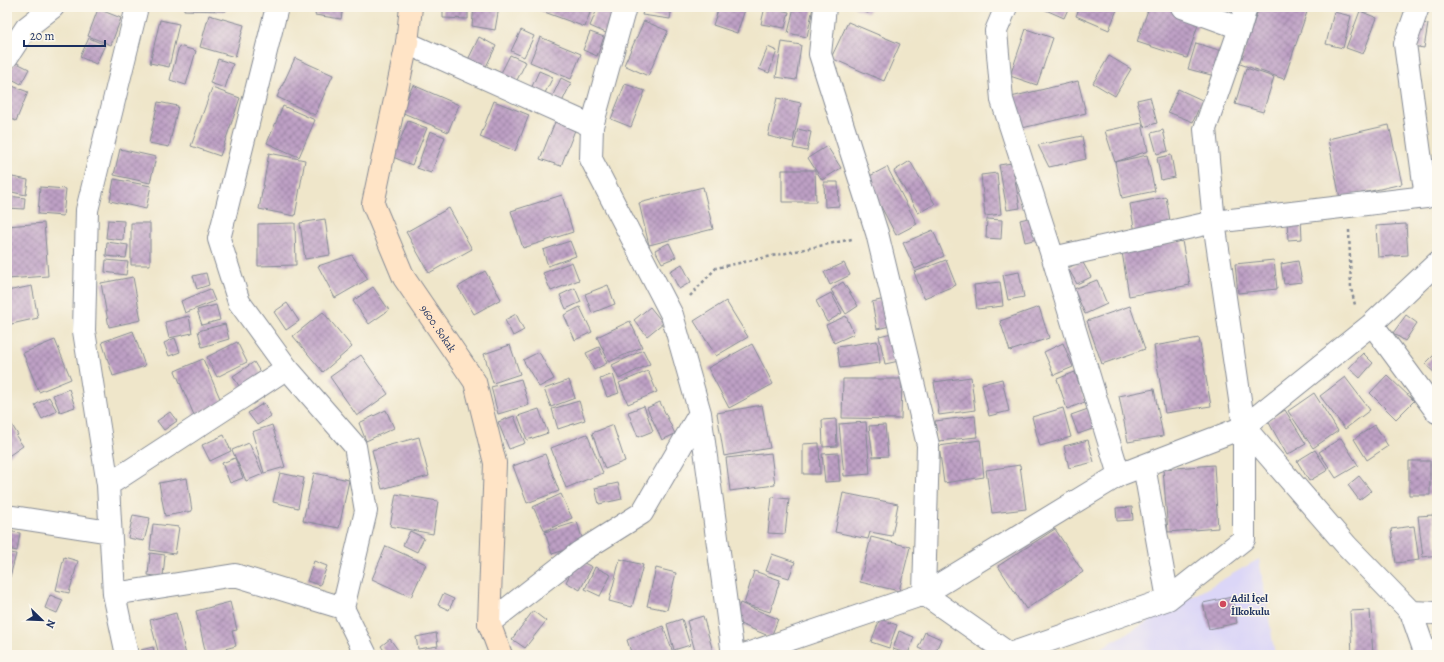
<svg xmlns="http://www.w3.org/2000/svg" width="1444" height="662" font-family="Alegreya,serif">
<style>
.built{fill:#dbd6f7}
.building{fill:url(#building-cross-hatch)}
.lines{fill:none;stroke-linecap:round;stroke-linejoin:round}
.street-casing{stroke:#858a94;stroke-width:24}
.secondary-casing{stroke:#858a94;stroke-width:24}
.path{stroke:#858a94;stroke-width:2.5;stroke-dasharray:3 3;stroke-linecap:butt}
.street{stroke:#fff;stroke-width:22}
.secondary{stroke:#ffe4c6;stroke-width:22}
.poi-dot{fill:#d1495b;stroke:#fbf7ec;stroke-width:1.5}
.labels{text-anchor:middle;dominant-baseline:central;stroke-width:3;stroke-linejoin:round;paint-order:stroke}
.street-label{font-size:11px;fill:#1b2f5e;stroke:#fbf7ec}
.poi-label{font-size:11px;font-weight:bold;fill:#1b2f5e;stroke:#fbf7ec;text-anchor:start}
</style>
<defs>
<pattern id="building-cross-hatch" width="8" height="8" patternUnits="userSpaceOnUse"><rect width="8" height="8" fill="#bea0c5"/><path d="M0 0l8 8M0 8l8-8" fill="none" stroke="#9a83a3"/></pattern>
</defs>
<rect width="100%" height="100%" fill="#fbf7ec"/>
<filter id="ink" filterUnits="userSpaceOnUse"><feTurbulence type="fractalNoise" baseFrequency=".025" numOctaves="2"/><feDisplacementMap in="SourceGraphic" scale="8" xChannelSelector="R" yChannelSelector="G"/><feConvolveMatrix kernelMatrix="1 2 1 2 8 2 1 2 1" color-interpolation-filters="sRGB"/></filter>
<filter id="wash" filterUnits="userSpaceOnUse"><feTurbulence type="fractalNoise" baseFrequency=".012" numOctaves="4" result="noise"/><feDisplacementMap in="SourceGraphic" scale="16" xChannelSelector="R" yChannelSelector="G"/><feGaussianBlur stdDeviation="0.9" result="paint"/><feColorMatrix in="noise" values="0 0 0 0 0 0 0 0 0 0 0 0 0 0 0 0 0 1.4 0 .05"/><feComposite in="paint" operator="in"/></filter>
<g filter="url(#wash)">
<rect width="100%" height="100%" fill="#efe6ca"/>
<path class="built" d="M1259 559 1275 655H1103L1101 648Z"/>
<g id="blocks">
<path class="building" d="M184 7H226V11L184 10Z
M317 7H343L341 19 315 15Z
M443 7H468V19L443 18Z
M474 7H499L495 30 472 26Z
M540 7H592L585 27 539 10Z
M598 7H609L616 10 606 33 590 26Z
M644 7H672L670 19 642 15Z
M719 7H746L737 33 713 25Z
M765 7 789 12 785 28 761 24Z
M794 7H813L807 37 788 33Z
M853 7H871L868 13Z
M1039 7H1069L1064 18Z
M1080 7H1118L1109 30 1076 16Z
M1149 7H1164L1200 19 1187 58 1137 42Z
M1259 7H1293L1307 12 1284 79 1240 64Z
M1364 7H1404V9L1364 12Z
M98 9 121 18 111 45 88 36Z
M1360 11 1377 18 1363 54 1346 48Z
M1334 12 1351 16 1343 48 1326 44Z
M209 15 244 25 235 57 200 47Z
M160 20 179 24 169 67 150 63Z
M644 21 668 31 648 76 624 65Z
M848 22 900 44 884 81 831 58Z
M1416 22 1428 24 1424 48 1412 46Z
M1026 29 1053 38 1037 85 1010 76Z
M521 30 534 36 524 57 511 51Z
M590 32 604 37 597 56 583 50Z
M479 37 496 46 483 73 466 64Z
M540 37 581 54 571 79 530 62Z
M89 38 105 45 96 64 80 57Z
M782 42 801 45 796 80 776 77Z
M1196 43 1222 51 1215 76 1188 69Z
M179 46 196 51 186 85 170 80Z
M768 47 777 51 769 73 759 69Z
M510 55 526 62 513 88 497 81Z
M1109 56 1131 69 1115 96 1093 83Z
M295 58 333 75 315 115 277 97Z
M218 59 233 64 225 88 210 83Z
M15 62 29 69 21 84 8 77Z
M1246 68 1274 77 1263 112 1235 104Z
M539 71 553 77 542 99 529 93Z
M561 78 571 83 562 102 552 97Z
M1078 81 1086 113 1018 129 1011 97Z
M7 84 28 92 16 121 7 117Z
M625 84 645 91 631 127 611 119Z
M413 85 459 105 448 132 401 112Z
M212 88 240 98 220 156 191 146Z
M1178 89 1202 100 1193 122 1168 112Z
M1150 97 1157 123 1144 127 1137 100Z
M777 98 801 103 793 142 768 136Z
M494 101 529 115 515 151 480 137Z
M158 102 178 106 169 147 149 143Z
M283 106 315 120 299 157 267 143Z
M408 121 427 128 412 165 393 157Z
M555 122 575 130 561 166 540 159Z
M1142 123 1148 151 1115 162 1147 155 1155 191 1122 198 1115 162 1105 131Z
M1389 125 1402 184 1340 198 1328 139Z
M798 129 811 132 807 151 793 148Z
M1163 130 1168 151 1157 154 1151 133Z
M430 131 445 137 431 173 417 168Z
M1082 136 1086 159 1049 167 1038 145Z
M827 146 841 168 822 180 808 158Z
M120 149 156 157 150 183 114 175Z
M269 153 305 160 295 216 259 209Z
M1171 155 1175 177 1161 180 1157 158Z
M910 161 935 204 918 213 894 171Z
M1012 163 1020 208 1007 210 999 165Z
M887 167 917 224 896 235 866 178Z
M782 170H815L816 202H782Z
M997 173 1001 214 985 216 981 175Z
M7 176 28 180 26 195 7 191Z
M114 179 151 186 146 209 110 201Z
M824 182H838L839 206 825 207Z
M40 187 66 189 63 216 38 214Z
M703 187 713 229 649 245 639 203Z
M562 195 573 232 523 248 511 211Z
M8 196 25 198 24 209 7 208Z
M1166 197 1171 227 1135 233 1130 204Z
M449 208 472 249 429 273 406 232Z
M1032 217 1037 239 1025 242 1020 220Z
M1301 218 1302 239 1288 240 1287 219Z
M325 219 330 255 305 259 300 223Z
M987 219 1002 220 1001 239 986 238Z
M108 220 124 221 123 240 106 238Z
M44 223 48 276 7 279V226Z
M131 223H150V265H131Z
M295 223 296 265 258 266V224Z
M1406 224 1408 255 1378 257 1376 226Z
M933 230 944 256 915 269 903 243Z
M570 241 576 256 548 266 543 250Z
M1182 241 1190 285 1129 296 1122 252Z
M107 242 128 245 126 258 106 256Z
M669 243 676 257 662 263 655 250Z
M352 255 368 279 335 298 318 266Z
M106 260 128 262 126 275 105 272Z
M946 260 956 285 924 298 914 272Z
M1274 260 1277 289 1238 293 1235 264Z
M1082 261 1091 277 1077 284 1068 268Z
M1298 261 1302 282 1284 284 1281 264Z
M572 262 579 280 551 291 543 273Z
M844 263 850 275 830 285 824 272Z
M682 264 691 282 679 289 670 271Z
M485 271 501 299 474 314 458 287Z
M1019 272 1024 297 1008 300 1003 275Z
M206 273 209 285 197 289 193 276Z
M133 277 141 320 109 327 101 283Z
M1097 280 1107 304 1085 314 1074 289Z
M843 282 858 306 846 314 831 290Z
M1000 282 1003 306 977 309 974 285Z
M608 285 615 304 592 313 585 294Z
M32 286 38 318 7 325V291Z
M373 287 389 310 369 324 353 301Z
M575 288 581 302 566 309 560 295Z
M210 289 215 301 185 313 181 301Z
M831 293 842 313 827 322 816 301Z
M885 299 890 326 877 329 872 302Z
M726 301 748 337 716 356 694 321Z
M287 303 299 321 286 330 274 312Z
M216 305 220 320 202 325 197 310Z
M1130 306 1145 349 1102 364 1087 321Z
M580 307 592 332 575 340 564 315Z
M650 307 663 323 647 336 634 320Z
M1039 307 1049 338 1010 351 1000 321Z
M323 312 352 347 323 372 293 336Z
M516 314 524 330 513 336 505 320Z
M1406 315 1417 323 1405 341 1393 333Z
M189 316 192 333 169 338 165 322Z
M846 316 854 334 834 343 826 325Z
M630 321 642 347 609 362 597 337Z
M225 324 229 339 202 347 198 331Z
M133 331 145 366 113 376 102 342Z
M892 333 899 361 885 364 879 336Z
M175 338 180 352 169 356 164 343Z
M1199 338 1211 406 1165 413 1154 346Z
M55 340 71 379 39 392 23 353Z
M877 341 880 363 840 368 837 347Z
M237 342 247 362 217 377 207 357Z
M1063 343 1073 367 1054 375 1044 352Z
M752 344 773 384 729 408 708 368Z
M510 345 520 374 493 383 484 354Z
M599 347 607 363 594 370 586 353Z
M643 350 650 364 619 379 612 365Z
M539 352 554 379 539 387 523 360Z
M1437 352V375L1425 364Z
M1363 353 1373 363 1360 378 1349 368Z
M361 355 388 394 357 416 330 377Z
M203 359 222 403 194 415 175 371Z
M254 362 263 377 242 391 233 376Z
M648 371 657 392 628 404 619 383Z
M1075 372 1085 402 1067 409 1057 379Z
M613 374 619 393 607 397 600 379Z
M1387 375 1414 401 1396 419 1370 393Z
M971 377 975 410 939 415 934 382Z
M1345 377 1370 410 1345 429 1320 396Z
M521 379 529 405 498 414 491 387Z
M843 379H902L901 419 842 418Z
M1002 379 1009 411 989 416 982 384Z
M569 380 575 398 551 407 544 389Z
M69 389 75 407 60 412 53 395Z
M1154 389 1163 436 1128 442 1119 396Z
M1314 393 1338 431 1313 448 1288 411Z
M49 397 57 411 42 419 35 405Z
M579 401 585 420 558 429 552 409Z
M660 402 675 434 662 440 647 408Z
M264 403 271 416 257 425 248 413Z
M762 405 770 448 724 456 717 413Z
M644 406 653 431 638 437 628 412Z
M1063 408 1071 437 1040 446 1032 417Z
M539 409 548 433 527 440 518 416Z
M1088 409 1095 428 1078 434 1071 415Z
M386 410 394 428 366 441 359 423Z
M1285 410 1306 444 1287 455 1268 421Z
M170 412 177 421 164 430 157 421Z
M514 416 525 443 509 449 498 422Z
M975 416 977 437 938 441 935 421Z
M7 417 18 435 16 436 23 446 7 457Z
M836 419 837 446 823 447 822 420Z
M866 422 870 474 844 476 839 424Z
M272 425 285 467 264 473 252 432Z
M613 425 625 461 605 469 592 433Z
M885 425 888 456 873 457 869 426Z
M1375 425 1388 446 1367 460 1354 439Z
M587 434 603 473 566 488 551 448Z
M224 435 231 451 210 461 202 445Z
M419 437 429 476 382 489 372 450Z
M1341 438 1358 465 1336 478 1319 452Z
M980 440 984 477 944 483 939 446Z
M1088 440 1094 462 1069 468 1064 446Z
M249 443 263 474 246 481 232 450Z
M819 443 820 474H803V444Z
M1315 450 1328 470 1309 481 1297 461Z
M771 453 775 485 730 491 726 458Z
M838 453 840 481 825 482 822 454Z
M545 454 559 491 527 503 513 466Z
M235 458 243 478 230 483 222 463Z
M1409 461H1430V495H1409Z
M1020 465 1026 509 992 513 986 470Z
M1214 465 1218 528 1168 532 1163 469Z
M280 473 304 478 298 508 273 502Z
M314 473 349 480 339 528 303 521Z
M1359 476 1371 491 1359 500 1348 485Z
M187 478 192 511 165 516 159 483Z
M618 483 622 499 599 504 595 488Z
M843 493 898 504 892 536 870 532 868 539 835 532Z
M396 494 438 501 433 534 390 526Z
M561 494 572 518 545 531 533 507Z
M772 497 789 499 785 534 768 533Z
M1132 507 1133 520 1117 521 1116 508Z
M133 515 150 518 144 541 128 538Z
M1433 515 1437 555 1423 557 1418 516Z
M577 522 584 544 552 554 545 532Z
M153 524 179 527 175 554 150 550Z
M1414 526 1419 560 1396 563 1391 529Z
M1055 529 1083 572 1026 609 998 566Z
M7 531 20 533 17 551 7 549Z
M410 531 424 538 417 552 403 545Z
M871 537 910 547 899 591 860 582Z
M386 546 426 564 411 597 372 579Z
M7 552 16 554 10 577H7Z
M150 553 165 555 163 577 148 575Z
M772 554 795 562 789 578 766 571Z
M64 557 78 561 69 593 56 590Z
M620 559 643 565 632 607 609 601Z
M578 560 592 567 580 590 566 582Z
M314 561 327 566 320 585 307 581Z
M595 567 611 575 600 596 585 589Z
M656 568 676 573 667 610 647 606Z
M754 571 780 580 770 612 744 604Z
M443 594 454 599 449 610 438 605Z
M50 595 63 600 57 613 45 608Z
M1232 597 1237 623 1209 629 1203 603Z
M230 602 237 630 232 631 236 646 206 654 196 611Z
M740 603 778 619 771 637 733 621Z
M1370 610 1373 655H1352L1350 611Z
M533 611 546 621 525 648 512 639Z
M176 613 186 655H159L150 620Z
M703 616 714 655H696L687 621Z
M682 619 690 645 674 650 667 624Z
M880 619 897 625 889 648 871 642Z
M663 626 674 655H632L627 640Z
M899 631 914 637 908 654 893 649Z
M925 632 941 639 934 655 918 648Z
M436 633 438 646 418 649 416 637Z
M390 639 398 650 391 655H387L381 646Z
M153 647 155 655H142L141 650Z
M441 649 443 655H421Z"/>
</g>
</g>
<g filter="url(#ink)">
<use href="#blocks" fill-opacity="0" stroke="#858a94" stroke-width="1"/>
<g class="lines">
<g class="street-casing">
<path id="street" d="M277 7 219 239 239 302 287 368 355 446 366 511 343 608 366 655
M825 7 820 54 877 233 928 445 924 594 1119 475 1244 427 1372 324 1437 263
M1006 7 996 31 1002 100 1053 258 1119 475
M1182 7 1240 28
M1246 7 1240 28 1205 129 1214 222 1244 427 1347 546 1411 612 1437 613
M1418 7 1405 44 1426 197
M407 43 592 126
M7 57 26 28 53 7
M1053 258 1214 222 1426 197 1437 192
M1372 324 1437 412
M700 413 733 655
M1144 466 1168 599
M108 485 287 368
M7 516 110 532
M114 594 235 575 343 608
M1411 612 1426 655
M489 623 580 552 642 513 700 413 672 315 591 159 592 126 625 7
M1010 654 1168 599 1244 539V427
M127 655 114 594 108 485 84 331 87 210 137 7
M744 655 924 594 1011 655"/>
</g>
<g class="secondary-casing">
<g id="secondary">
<path id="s1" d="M411 7 407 43 373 204 404 278 475 382 495 463 489 623 501 655"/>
</g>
</g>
<path class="path" d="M1349 230 1351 288 1355 305
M690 296 716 268 852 239"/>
<use href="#street" class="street"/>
<use href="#secondary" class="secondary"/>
</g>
</g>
<circle class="poi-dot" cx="1223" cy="604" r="4"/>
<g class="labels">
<g class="street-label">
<text stroke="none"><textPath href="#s1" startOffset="342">9600. Sokak</textPath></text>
</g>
<g class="poi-label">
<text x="1231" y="598">Adil İçel<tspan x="1231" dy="13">İlkokulu</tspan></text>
</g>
</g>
<rect width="1444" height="662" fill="none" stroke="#fbf7ec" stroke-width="24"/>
<g transform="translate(42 620) rotate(113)" stroke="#fbf7ec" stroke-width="3" paint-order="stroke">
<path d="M0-3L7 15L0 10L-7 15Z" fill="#1b2f5e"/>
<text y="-6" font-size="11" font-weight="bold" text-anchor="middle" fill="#1b2f5e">N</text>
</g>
<path d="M24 40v6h81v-6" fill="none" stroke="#1b2f5e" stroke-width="2"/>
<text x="30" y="40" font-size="12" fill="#1b2f5e" stroke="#fbf7ec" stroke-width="3" paint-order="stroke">20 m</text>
</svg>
